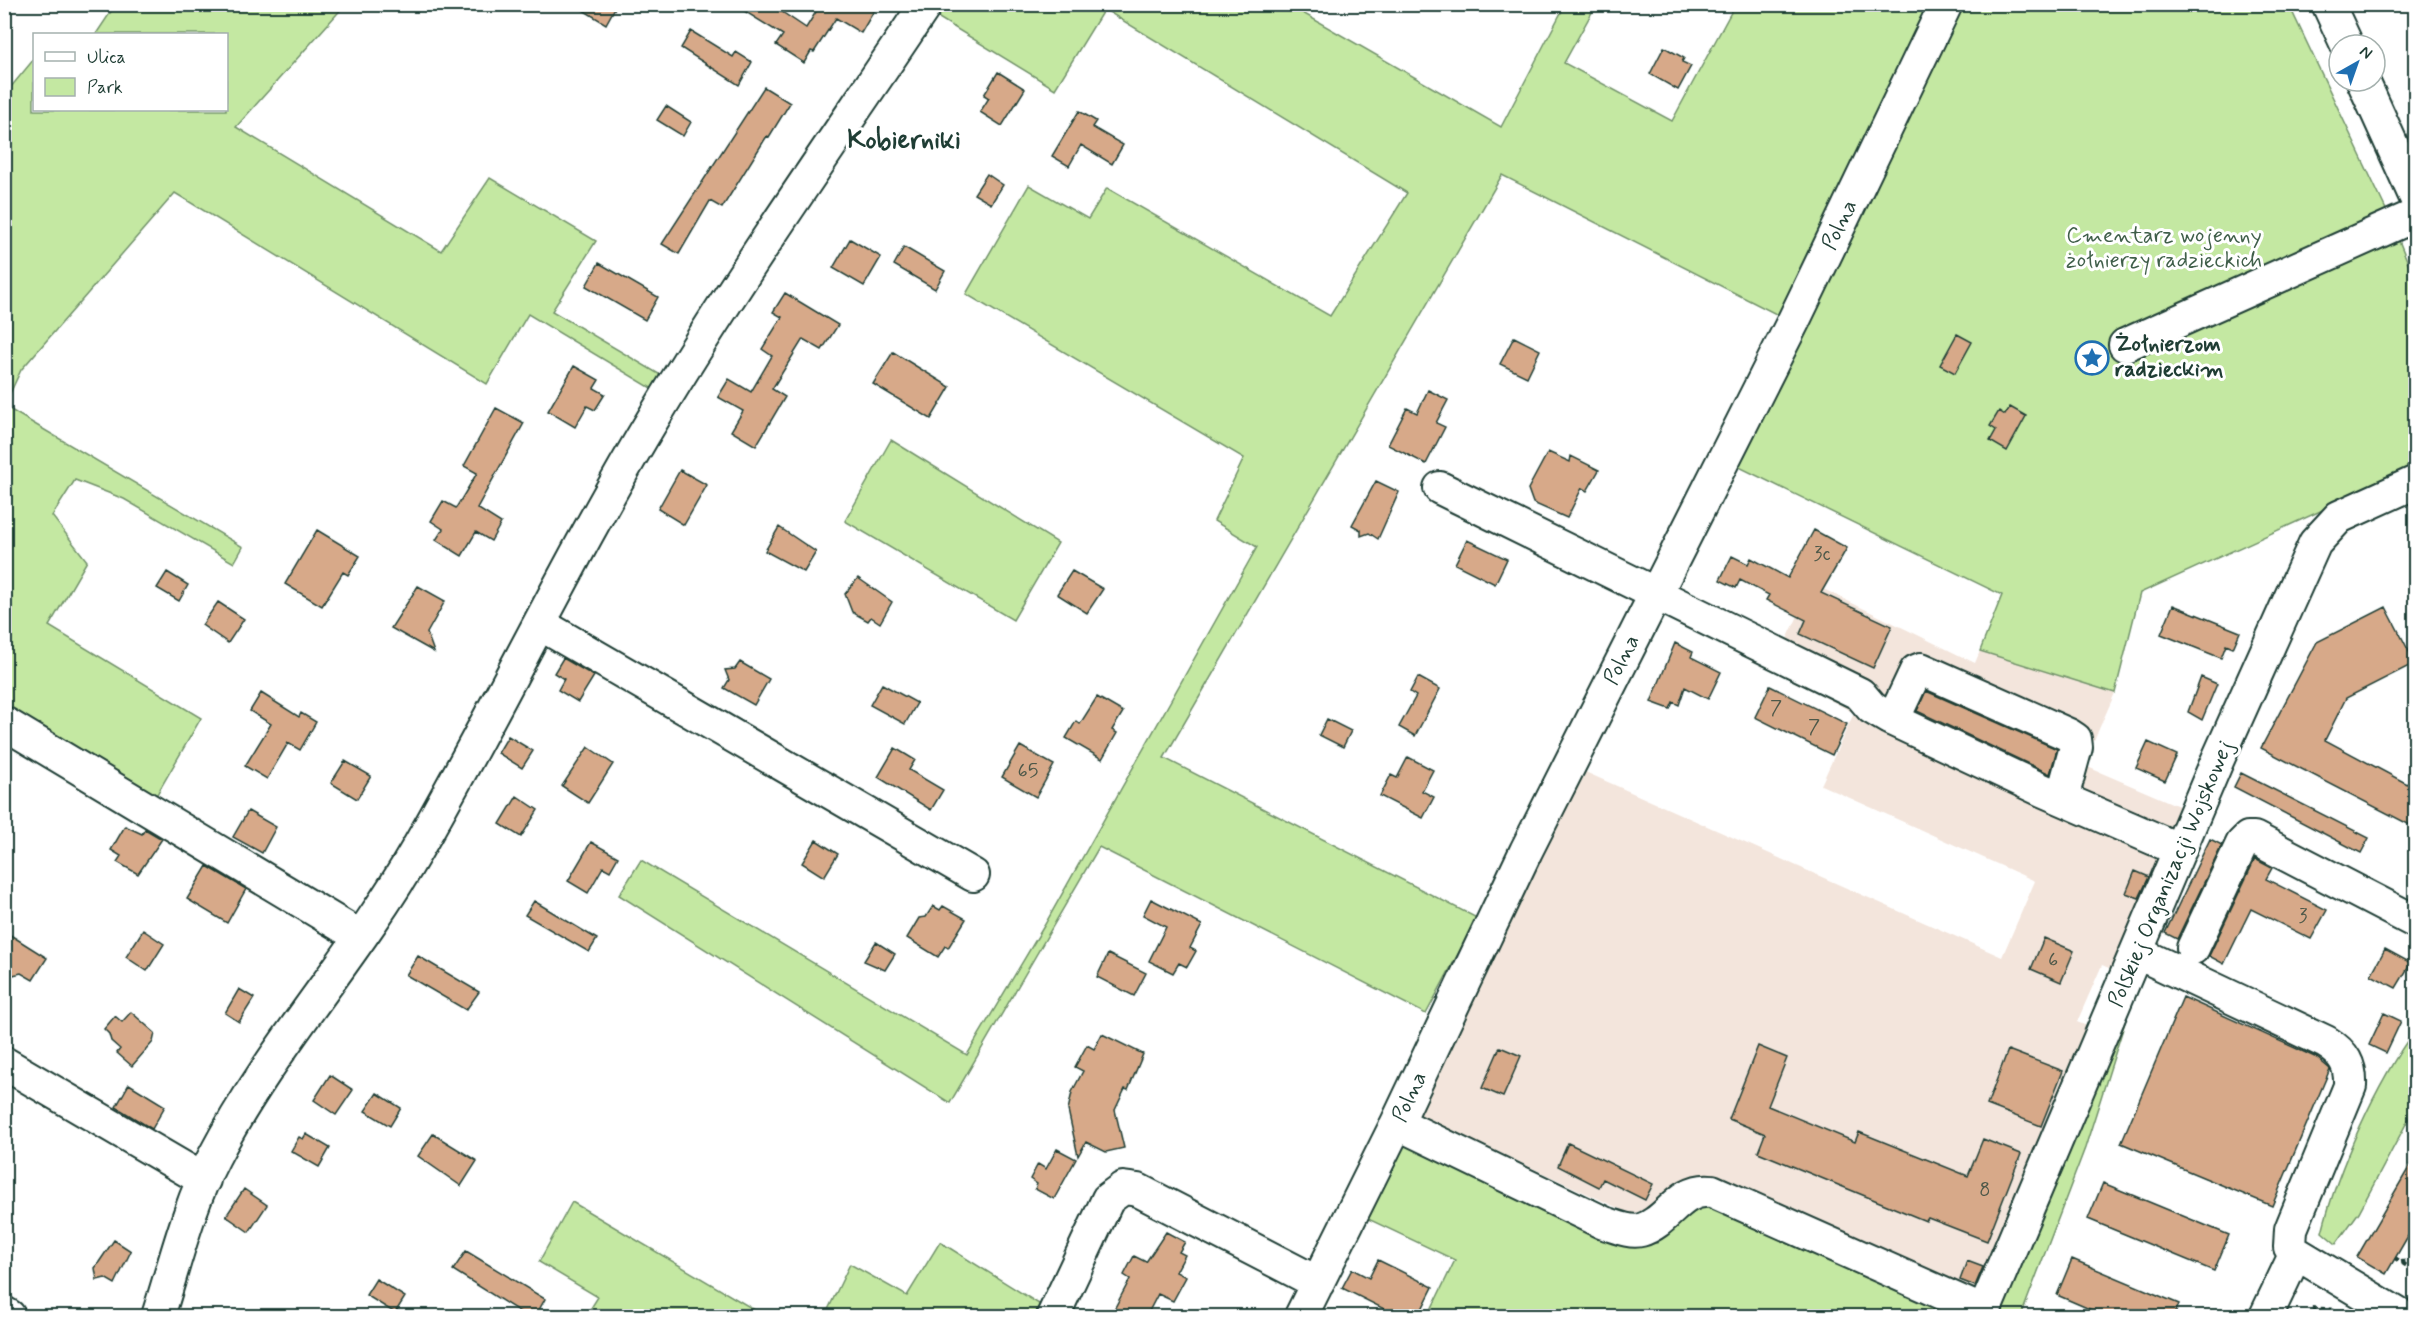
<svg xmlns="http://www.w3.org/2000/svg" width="2420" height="1321" font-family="Mynerve,sans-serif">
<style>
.built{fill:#f3e5dc}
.green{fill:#c4e8a2;stroke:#72926b;stroke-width:1.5}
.building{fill:#d7a989;stroke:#1f3d34;stroke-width:1.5}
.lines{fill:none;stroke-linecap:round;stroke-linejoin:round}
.minor-casing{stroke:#1f3d34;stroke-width:36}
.path{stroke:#1f3d34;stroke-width:4;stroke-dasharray:4.5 4.5;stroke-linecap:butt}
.minor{stroke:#fff;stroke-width:32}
.labels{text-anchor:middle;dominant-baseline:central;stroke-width:6;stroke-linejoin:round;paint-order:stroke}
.number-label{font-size:20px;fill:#4d5849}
.street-label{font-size:22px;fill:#1f3d34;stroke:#fff}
.park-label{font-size:22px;fill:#405f4a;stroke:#fff}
.poi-label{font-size:22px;font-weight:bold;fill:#1f3d34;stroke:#fff;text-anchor:start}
.quarter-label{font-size:26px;font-weight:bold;fill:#1f3d34;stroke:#fff}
</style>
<rect width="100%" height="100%" fill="#fff"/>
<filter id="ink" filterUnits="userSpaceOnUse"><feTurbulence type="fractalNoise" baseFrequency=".0167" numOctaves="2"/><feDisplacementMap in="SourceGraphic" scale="12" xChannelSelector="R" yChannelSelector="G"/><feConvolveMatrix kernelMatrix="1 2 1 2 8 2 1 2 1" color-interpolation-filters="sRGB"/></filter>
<g filter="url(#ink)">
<path class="built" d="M1813 584 1975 663 1980 651 2115 693 2083 765 2188 810 2118 972 2102 965 2077 1022 2094 1029 1973 1298 1696 1174 1665 1204 1631 1214 1414 1113 1583 771 2002 957 2035 881 1821 785 1854 713 1773 669Z"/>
<path class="green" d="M116 4 345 5 236 127 441 251 490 178 596 241 552 311 664 377 656 391 528 314 487 384 175 193 21 370 5 404V94L34 59V110H226V34H96Z
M942 5H1289L1501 127 1565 5H1596L1564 63 1672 121 1735 5H1934L1867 144 1778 315 1502 175 1164 758 1477 918 1426 1014 1099 847 950 1103 619 895 641 860 967 1055 1044 926 1257 547 1214 521 1244 458 966 294 1029 185 1088 219 1107 188 1330 316 1407 193 1104 9 1055 89 934 15Z
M1960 5H2289L2389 216 2415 280V468L2140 593 2115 693 1980 651 2002 595 1735 465Z
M4 406 243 547 234 563 124 499 75 480 52 516 87 561 49 626 201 718 145 815 5 730Z
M891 440 1058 543 1013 620 845 521Z
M2141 972 2085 1148 2021 1316H1993Z
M2415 1030V1107L2359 1212 2336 1244 2322 1232C2338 1168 2376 1083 2415 1030Z
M1402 1139 1618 1242 1657 1243 1663 1230 1698 1200 1968 1316H1428L1455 1260 1366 1218Z
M572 1202 765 1316H586L598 1297 539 1262Z
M940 1242 1047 1309 1044 1316H825L850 1264 907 1296Z"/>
<path class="building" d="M573 4H617L606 24Z
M733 4H770L806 28 819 7 814 4H878L861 33 836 18 814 52 811 51 804 63 776 45 783 35Z
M691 31 733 57 736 52 752 62 739 85 681 48Z
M1664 47 1684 58 1682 62 1691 66 1678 90 1650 74Z
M998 72 1025 89 1002 126 980 112 989 98 984 95Z
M764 87 790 103 769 137 767 136 722 208 710 201 679 254 662 244Z
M666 106 691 122 683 136 657 120Z
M1079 111 1096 121 1092 127 1123 145 1112 164 1081 145 1069 166 1052 156Z
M987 174 1003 185 991 204 974 194Z
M850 239 881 257 864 286 833 268Z
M904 247 945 271 935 289 894 265Z
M599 263 658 297 645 320 586 286Z
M785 293 838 325 822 350 803 339 772 389 785 397 756 446 731 431 743 411 718 397 729 379 751 392 772 356 762 349 782 317 773 312Z
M1957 334 1972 342 1955 373 1940 365Z
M1514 337 1540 350 1527 377 1500 364Z
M893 352 950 387 931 419 873 384Z
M574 366 599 380 594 388 605 394 595 410 587 406 575 427 548 411Z
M1428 390 1448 400 1436 423 1445 427 1426 464 1388 445 1407 408 1417 413Z
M2010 407 2026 416 2007 451 1990 441 1996 430 1990 426 1999 411 2005 415Z
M496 408 524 423 477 508 501 523 491 541 476 532 462 556 436 540 443 529 431 521 443 501 456 508 477 473 464 466Z
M1548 452 1570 462 1571 456 1599 470 1587 491 1582 488 1567 518 1533 503 1528 489Z
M680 470 707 485 684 525 658 509Z
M1376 481 1399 492 1378 539 1369 533 1361 536V530L1352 525Z
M779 527 816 552 804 572 765 551Z
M317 530 360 556 348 575 343 572 322 606 285 584Z
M1814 530 1847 548 1821 593 1892 626 1873 668 1800 634 1806 620 1766 600 1769 595 1740 580 1736 588 1720 580 1732 556 1748 564 1751 558 1788 578Z
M1467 540 1507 559 1495 584 1455 564Z
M1072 571 1103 589 1087 613 1057 594Z
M167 572 188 585 179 601 157 588Z
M858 578 892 602 880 623 871 617 868 621 852 612 845 594Z
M418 586 445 601 427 633 434 652 391 628Z
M218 602 244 619 228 643 202 625Z
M2173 605 2240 632 2233 648 2226 645 2221 658 2161 634Z
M2386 607 2415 663 2346 698 2325 740 2415 788V814L2410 825 2261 748 2317 642Z
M1675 643 1693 652 1691 657 1721 672 1708 699 1685 687 1679 705 1673 702 1670 709 1651 702Z
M563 658 594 676 578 702 558 690 564 679 554 673Z
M740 662 769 679 754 705 724 688 729 680 725 670 735 669Z
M1418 677 1440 689 1415 736 1399 727 1416 696 1410 692Z
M2201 677 2217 684 2202 720 2188 712Z
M882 684 917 703 905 724 870 705Z
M1770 686 1847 724 1832 755 1755 717Z
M1926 691 2057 749 2050 774 1917 711Z
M261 693 299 717 301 713 316 722 300 750 288 743 267 779 245 766 271 724 250 711Z
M1097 697 1123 712 1112 730 1117 733 1102 759 1066 738 1076 721 1080 724Z
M1327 719 1351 731 1343 747 1319 735Z
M508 736 533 751 522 768 498 753Z
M2148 742 2177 755 2165 781 2136 768Z
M1020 746 1054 765 1036 797 1002 777Z
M588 747 613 764 588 803 562 786Z
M895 748 915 760 909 770 943 790 931 810 878 777Z
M1408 757 1433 770 1422 791 1434 797 1423 818 1380 796 1391 775 1397 778Z
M345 761 371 776 357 799 331 783Z
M2241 773 2369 838 2361 853 2234 787Z
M517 796 538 810 521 837 500 824Z
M248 811 276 827 262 853 233 837Z
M125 826 142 834 145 829 162 839 138 874 117 862 121 856 111 850Z
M2210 839 2222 845 2177 939 2165 933Z
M816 840 838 854 824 877 802 863Z
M591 842 618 857 610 871 603 867 588 893 568 881Z
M2255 859 2272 868 2266 879 2327 910 2311 939 2251 909 2224 964 2209 956Z
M207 866 246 889 227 923 187 899Z
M2135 871 2149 877 2139 898 2126 893Z
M1151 899 1202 925 1190 948 1196 951 1187 967 1179 963 1173 973 1149 961 1166 927 1143 915Z
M534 901 597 939 589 952 525 915Z
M933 906 940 910 943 906 966 919 948 948 945 946 938 957 907 938 919 918 926 917Z
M143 930 164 944 147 971 126 957Z
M4 931 47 958 33 980 21 973 9 976 8 964 4 961Z
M2044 938 2074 951 2061 982 2031 969Z
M876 942 895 954 885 970 864 961Z
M2385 949 2411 963 2396 988 2371 975Z
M1108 954 1146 973 1134 996 1097 977Z
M418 956 479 992 466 1010 406 975Z
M239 989 254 998 239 1022 225 1013Z
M2183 997 2317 1058 2330 1069 2272 1206 2121 1143Z
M131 1012 155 1033 153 1042 132 1066 117 1053 120 1049 111 1041 109 1034 104 1029 115 1016 122 1022Z
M2384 1013 2401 1021 2386 1053 2369 1045Z
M1102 1034 1143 1054 1128 1090 1125 1089 1115 1110 1124 1148 1106 1152 1086 1142 1078 1156 1068 1110 1072 1092 1083 1071 1075 1067 1087 1045 1094 1049Z
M1758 1046 1787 1058 1768 1106 1855 1142 1859 1132 1968 1176 1983 1139 2021 1154 1987 1241 1928 1218 1926 1221 1758 1152 1765 1134 1729 1119Z
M1500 1047 1521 1056 1503 1097 1482 1088Z
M2008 1050 2063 1071 2041 1126 1987 1105Z
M330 1075 353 1090 336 1115 314 1100Z
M129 1084 165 1106 152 1129 116 1107Z
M377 1093 401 1108 390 1126 365 1111Z
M306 1134 330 1148 319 1167 291 1151 299 1137 303 1139Z
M433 1134 477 1161 461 1186 418 1156Z
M1568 1143 1653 1184 1645 1200 1603 1179 1599 1187 1558 1166Z
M1057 1149 1076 1159 1054 1199 1035 1189 1037 1184 1030 1179 1038 1164 1046 1169Z
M2415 1157V1224L2386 1274 2357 1257Z
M2103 1183 2229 1235 2214 1271 2088 1219Z
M244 1189 267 1205 249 1232 226 1216Z
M1166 1232 1185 1242 1179 1252 1185 1255 1176 1272 1186 1277 1173 1301 1158 1294 1146 1317H1110L1130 1279 1124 1275 1134 1256 1146 1262Z
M114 1240 131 1251 115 1284 105 1278 97 1280 95 1268Z
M466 1251 545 1299 535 1317H528L453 1270Z
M2072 1259 2179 1304 2174 1317H2108L2057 1295Z
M1378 1260 1433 1287 1418 1317H1400L1342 1288 1352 1269 1369 1278Z
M1967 1261 1983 1267 1975 1286 1960 1280Z
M376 1279 405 1297 395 1313 366 1295Z"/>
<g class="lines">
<g class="minor-casing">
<path id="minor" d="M2328 4 2347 45
M2363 81 2416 198
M2125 345 2416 215
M1440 488 1860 694 1872 708 1889 718 2042 790 2180 850
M540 624 973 875
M1893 720 1916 671 1921 669 2069 735 2075 739 2076 747 2062 798
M4 723 359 936
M2193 948 2242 844 2248 838H2254L2416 922
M2138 953 2326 1042C2344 1053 2351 1065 2350 1086L2291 1229 2290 1247 2296 1253 2401 1316
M4 1063 204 1180
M1397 1123 1604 1223C1615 1226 1630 1233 1641 1230 1669 1222 1679 1187 1712 1191L1984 1312
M4 1313 9 1316
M158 1316C175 1263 188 1207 214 1157 270 1049 355 957 416 851 499 707 570 556 656 414 740 274 835 140 926 4
M1053 1316 1108 1199 1123 1188 1138 1190 1318 1283
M1301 1316 1397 1123 1526 851 1794 320 1946 4
M1982 1316 2218 759 2315 543 2339 517 2416 482
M2266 1316 2296 1253"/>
</g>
<path class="path" d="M2395 1258 2416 1272
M2401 1262 2416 1260
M2309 1316 2311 1308 2338 1310"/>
<use href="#minor" class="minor"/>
</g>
</g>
<defs>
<g id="sight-ring" transform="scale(1.725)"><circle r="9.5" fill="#fff" stroke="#1f6fb2" stroke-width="1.5"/><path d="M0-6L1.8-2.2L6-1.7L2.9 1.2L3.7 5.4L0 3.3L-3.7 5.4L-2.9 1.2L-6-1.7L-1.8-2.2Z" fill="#1f6fb2"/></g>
</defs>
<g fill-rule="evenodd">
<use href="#sight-ring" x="2092" y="358"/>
</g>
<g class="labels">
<g class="number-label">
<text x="1822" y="554">3c</text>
<text x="1776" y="708">7</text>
<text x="1814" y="727">7</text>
<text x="1028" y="771">65</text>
<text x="2303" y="916">3</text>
<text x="2053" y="960">6</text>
<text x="1985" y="1190">8</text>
</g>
<g class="street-label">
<text transform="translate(1840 225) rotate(-64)">Polna</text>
<text transform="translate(1622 660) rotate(-63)">Polna</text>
<text transform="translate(2171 874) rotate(-67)">Polskiej Organizacji Wojskowej</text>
<text transform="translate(1410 1097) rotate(-65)">Polna</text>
</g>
<g class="park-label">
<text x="2164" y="236">Cmentarz wojenny<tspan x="2164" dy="25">żołnierzy radzieckich</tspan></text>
</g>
<g class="poi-label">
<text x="2115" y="345">Żołnierzom<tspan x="2115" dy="25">radzieckim</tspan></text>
</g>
<g class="quarter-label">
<text x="904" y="141">Kobierniki</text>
</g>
</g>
<rect width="2420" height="1321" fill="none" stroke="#fff" stroke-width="24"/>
<rect x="12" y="12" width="2396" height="1297" fill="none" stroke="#1f3d34" stroke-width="2" filter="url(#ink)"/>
<rect x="33" y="33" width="195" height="78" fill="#ffffff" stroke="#a5b1ae" stroke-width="1.5"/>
<rect x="45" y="52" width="30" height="9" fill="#ffffff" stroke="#a5b1ae" stroke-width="1.5"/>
<text x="87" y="63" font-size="18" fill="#1f3d34">Ulica</text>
<rect x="45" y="78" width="30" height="18" fill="#c4e8a2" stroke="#a5b1ae" stroke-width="1.5"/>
<text x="87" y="93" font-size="18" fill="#1f3d34">Park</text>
<g transform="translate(2357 63) rotate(40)"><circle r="28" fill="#ffffff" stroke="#a5b1ae" stroke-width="1.5"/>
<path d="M0-4.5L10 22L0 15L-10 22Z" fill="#1f6fb2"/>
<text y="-9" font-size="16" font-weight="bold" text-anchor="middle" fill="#1f3d34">N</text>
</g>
</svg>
